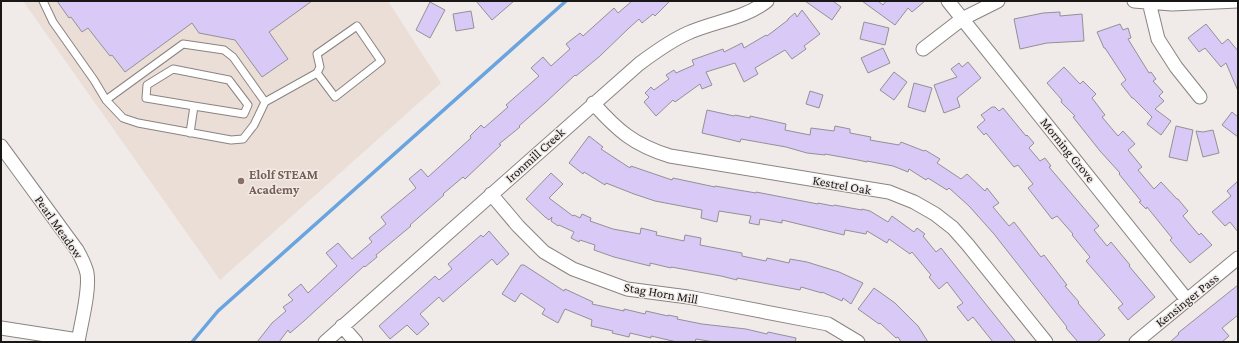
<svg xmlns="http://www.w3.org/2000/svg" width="1239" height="343" font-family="'Crimson Pro',serif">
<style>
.built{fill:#ebded7}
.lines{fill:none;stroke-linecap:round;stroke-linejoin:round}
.stream{stroke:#6aa4df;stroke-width:3.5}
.building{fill:#d9c9f6;stroke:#939196}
.service-casing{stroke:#898482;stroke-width:9}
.minor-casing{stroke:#898482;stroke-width:15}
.service{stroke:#fff;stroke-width:7}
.minor{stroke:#fff;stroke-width:13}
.education-dot{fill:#8d6e63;stroke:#f0ebe8;stroke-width:1.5}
.labels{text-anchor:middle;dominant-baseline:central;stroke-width:3;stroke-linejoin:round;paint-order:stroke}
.street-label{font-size:13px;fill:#191716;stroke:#f0ebe8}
.education-label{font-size:13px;font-weight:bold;fill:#785e54;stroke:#f0ebe8;text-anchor:start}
</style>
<rect width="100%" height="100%" fill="#f0ebe8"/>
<path class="built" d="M23 1H388L441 83 220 280Z"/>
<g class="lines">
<path class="stream" d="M192 342 218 311 566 1"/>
</g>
<path class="building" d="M57 1H312L269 32 288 59 262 77 235 40 199 33 192 23 125 72 112 55 110 56 88 28 82 32 71 17 69 18Z
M476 1H514L492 20Z
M632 1H670L655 16 653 14 642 23 639 19 629 28 600 56 576 76 575 75 545 103 519 126 520 127 499 144 501 145 465 179 463 177 443 194 444 195 410 225 411 226 376 255 377 257 365 267 364 266 304 321 290 333 288 330 279 342H257L272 323 286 311 283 307 293 300 288 295 301 284 308 293 337 266 326 253 338 243 352 259 372 242 369 238 386 224 381 217 416 188 409 179 421 169 428 177 471 138 470 136 481 125 484 128 508 107 506 105 539 76 531 68 543 57 551 66 570 49 566 44 580 33 583 36 614 8 618 13Z
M805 1H833L841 7 832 20Z
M862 1H878L883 5 886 1H925L912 12 908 8 895 25Z
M430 2 445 10 430 38 416 30Z
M802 10 820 34 804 46 806 49 792 59 785 50 755 68 758 74 744 82 735 63 706 72 712 85 702 89 700 84 675 102 673 100 656 116 644 102 649 97 645 93 651 87 654 90 669 79 666 75 674 70 676 73 694 65 692 60 723 49 724 52 742 43 744 48 766 35 767 36 788 20V19L795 13 797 17Z
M471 11 474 28 456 31 453 14Z
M1060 12V16L1082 14 1084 41 1047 43 1020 49 1014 19 1043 13Z
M864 22 889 28 885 45 860 39Z
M1120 24 1123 30 1128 28 1131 38 1128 39 1149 73 1151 72 1156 79 1153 81 1163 92 1159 96 1164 101 1155 109 1171 121 1161 135 1147 124 1152 117 1133 98H1132L1121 84 1126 80 1105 48H1104L1097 32Z
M1206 24 1222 44 1228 39 1238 51V91L1226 63 1221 67 1205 48 1199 52 1188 38Z
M883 48 890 63 868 73 861 58Z
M968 62 981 78 957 98 960 107 944 113 934 85 957 77 951 69 959 63 962 67Z
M1064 67 1080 84 1083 81 1096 94 1092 98 1105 115 1102 117 1118 136 1123 131 1135 144 1128 150 1142 167 1138 170 1154 189 1161 182 1177 199H1178L1188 211 1183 216 1199 235 1201 233 1212 245 1190 263 1170 240 1172 238 1147 207 1146 209 1139 202 1141 201 1119 174 1120 173 1100 151 1073 117 1075 116 1061 102 1062 100 1047 83Z
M894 72 907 82 894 100 880 90Z
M914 83 932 88 925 112 908 107Z
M810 91 823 95 819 108 806 104Z
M992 107H995L999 111 1003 108 1026 136 1027 135 1034 143 1029 148 1040 161 1045 158 1051 166 1049 167 1099 226 1094 230 1107 246 1111 242 1130 265 1129 266 1155 297 1128 320 1118 308 1123 304 1086 261 1090 257 1072 235 1073 234 1057 216 1052 219 1028 188 1033 184 1018 165 1014 167 986 133 984 135 977 127 985 120 981 115Z
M707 110 734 116 735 115 750 118V116L786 124 785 130 810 135 811 128 834 131 835 126 850 129V133L871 137 870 140 899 145 901 142 924 151 925 150 940 159 937 163 961 179 967 174 985 191 987 188 999 203 993 207 1009 226 1014 222 1041 257 1044 255 1067 285 1065 286 1079 302 1078 303 1105 335 1097 342H1078L1066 328 1067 327 994 234 969 206 949 188 947 190 928 178 926 180 909 169 908 172 893 166 867 161V162L858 160 825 154V155L807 153 786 147 741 139 740 142 732 140 702 133Z
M1232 112 1238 117V137L1222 125Z
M1176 126 1193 130 1187 161 1169 157Z
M1213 130 1219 153 1203 157 1196 131 1203 132Z
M589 136 603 147 601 149 630 168 631 166 672 180 673 178 715 187V186L756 193V192L818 204V203L833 206 834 205 862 210V209L870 211 888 222 892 216 914 232 917 228 925 234 923 236 936 252 941 248 1016 342H993L973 317 968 321 957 307 963 303 947 282 939 289 929 277 931 275 912 252 910 254 889 239 887 243 867 231 866 234 845 230 844 235 782 220V223L760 219 759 225 749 223 751 216 719 211 717 222 701 218 702 210 655 201 634 194 606 183 605 185 584 172 583 174 569 163Z
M551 173 563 184 549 198 573 216 574 215 580 218 582 214 591 218 590 221 613 229 640 234 641 228 657 232 656 235 684 241 685 235 701 238 700 245 742 253V256L766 261 767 258 789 263 790 259 807 262 839 272 863 283 851 304 843 298 842 301 822 292V293L801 287 800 290 737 278V280L721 276 671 267V268L650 263V266L614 257 594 250 595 245 580 240 579 242 571 238 574 232 559 225 558 226 551 221 552 217 549 220 545 217 526 199Z
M1238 181V232L1230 222 1225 226 1212 212 1231 196 1227 191Z
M489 231 509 254 497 265 492 259 443 302 439 297 420 314 429 324 417 335 407 325 390 339 379 326 435 276 439 280 452 269 448 264 481 235 483 237Z
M521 265H524L564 291 565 289 593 302 592 304 624 311V309L645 314 646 311 668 316V315L678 317 677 319 702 324 746 329 767 334 768 332 796 338 795 342H714L696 339 695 342H677L651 336V338L630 333 629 337 612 333 613 331 591 326 592 320 565 309 558 323 542 314 545 309 521 293 515 302 502 294Z
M1238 285V315L1222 328 1229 336 1222 342H1170L1179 334 1178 333Z
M874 288 895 303 918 326 928 342H901L898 337 896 338 880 323 879 324 858 309Z"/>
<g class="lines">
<g class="service-casing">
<path id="service" d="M43 1 53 22 94 80 106 100 123 118 138 123 231 140 243 139 254 125 265 102 233 57 224 50 183 44 106 100
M265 102 317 73 335 97 381 61 357 26 317 54 320 67 317 73
M190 133 194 106 146 98 147 85 173 69 229 80 248 105 244 114 194 106"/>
</g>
<g class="minor-casing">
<path id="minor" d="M948 1 1187 300
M1134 1 1172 4 1238 1
M1149 2 1158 39 1176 67 1200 97
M923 49 962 19 998 1
M593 103C618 131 634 145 670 156L889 192 914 202 935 214 953 228 968 245 1046 342
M1 146 77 250C81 257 85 264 87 273 90 291 81 323 78 342
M491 194 518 226 544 252 573 269 627 289 688 297 828 324 858 342
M342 326 356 342
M1 328 78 340
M325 342 639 64C655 52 670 41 688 33 715 21 744 19 767 1
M1136 342 1238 258"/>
</g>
<use href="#service" class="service"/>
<use href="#minor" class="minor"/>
</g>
<circle class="education-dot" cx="241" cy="181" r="4"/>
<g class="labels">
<g class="street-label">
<text transform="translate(1068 150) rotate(51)">Morning Grove</text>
<text transform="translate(535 155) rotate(-42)">Ironmill Creek</text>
<text transform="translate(842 185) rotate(10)">Kestrel Oak</text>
<text transform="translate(59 227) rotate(55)">Pearl Meadow</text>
<text transform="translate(661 293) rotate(10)">Stag Horn Mill</text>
<text transform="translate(1187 300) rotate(-39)">Kensinger Pass</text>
</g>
<g class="education-label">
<text x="249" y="174">Elolf STEAM<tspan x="249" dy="15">Academy</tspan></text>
</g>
</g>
<rect width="1239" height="343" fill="none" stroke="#191716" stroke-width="4"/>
</svg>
